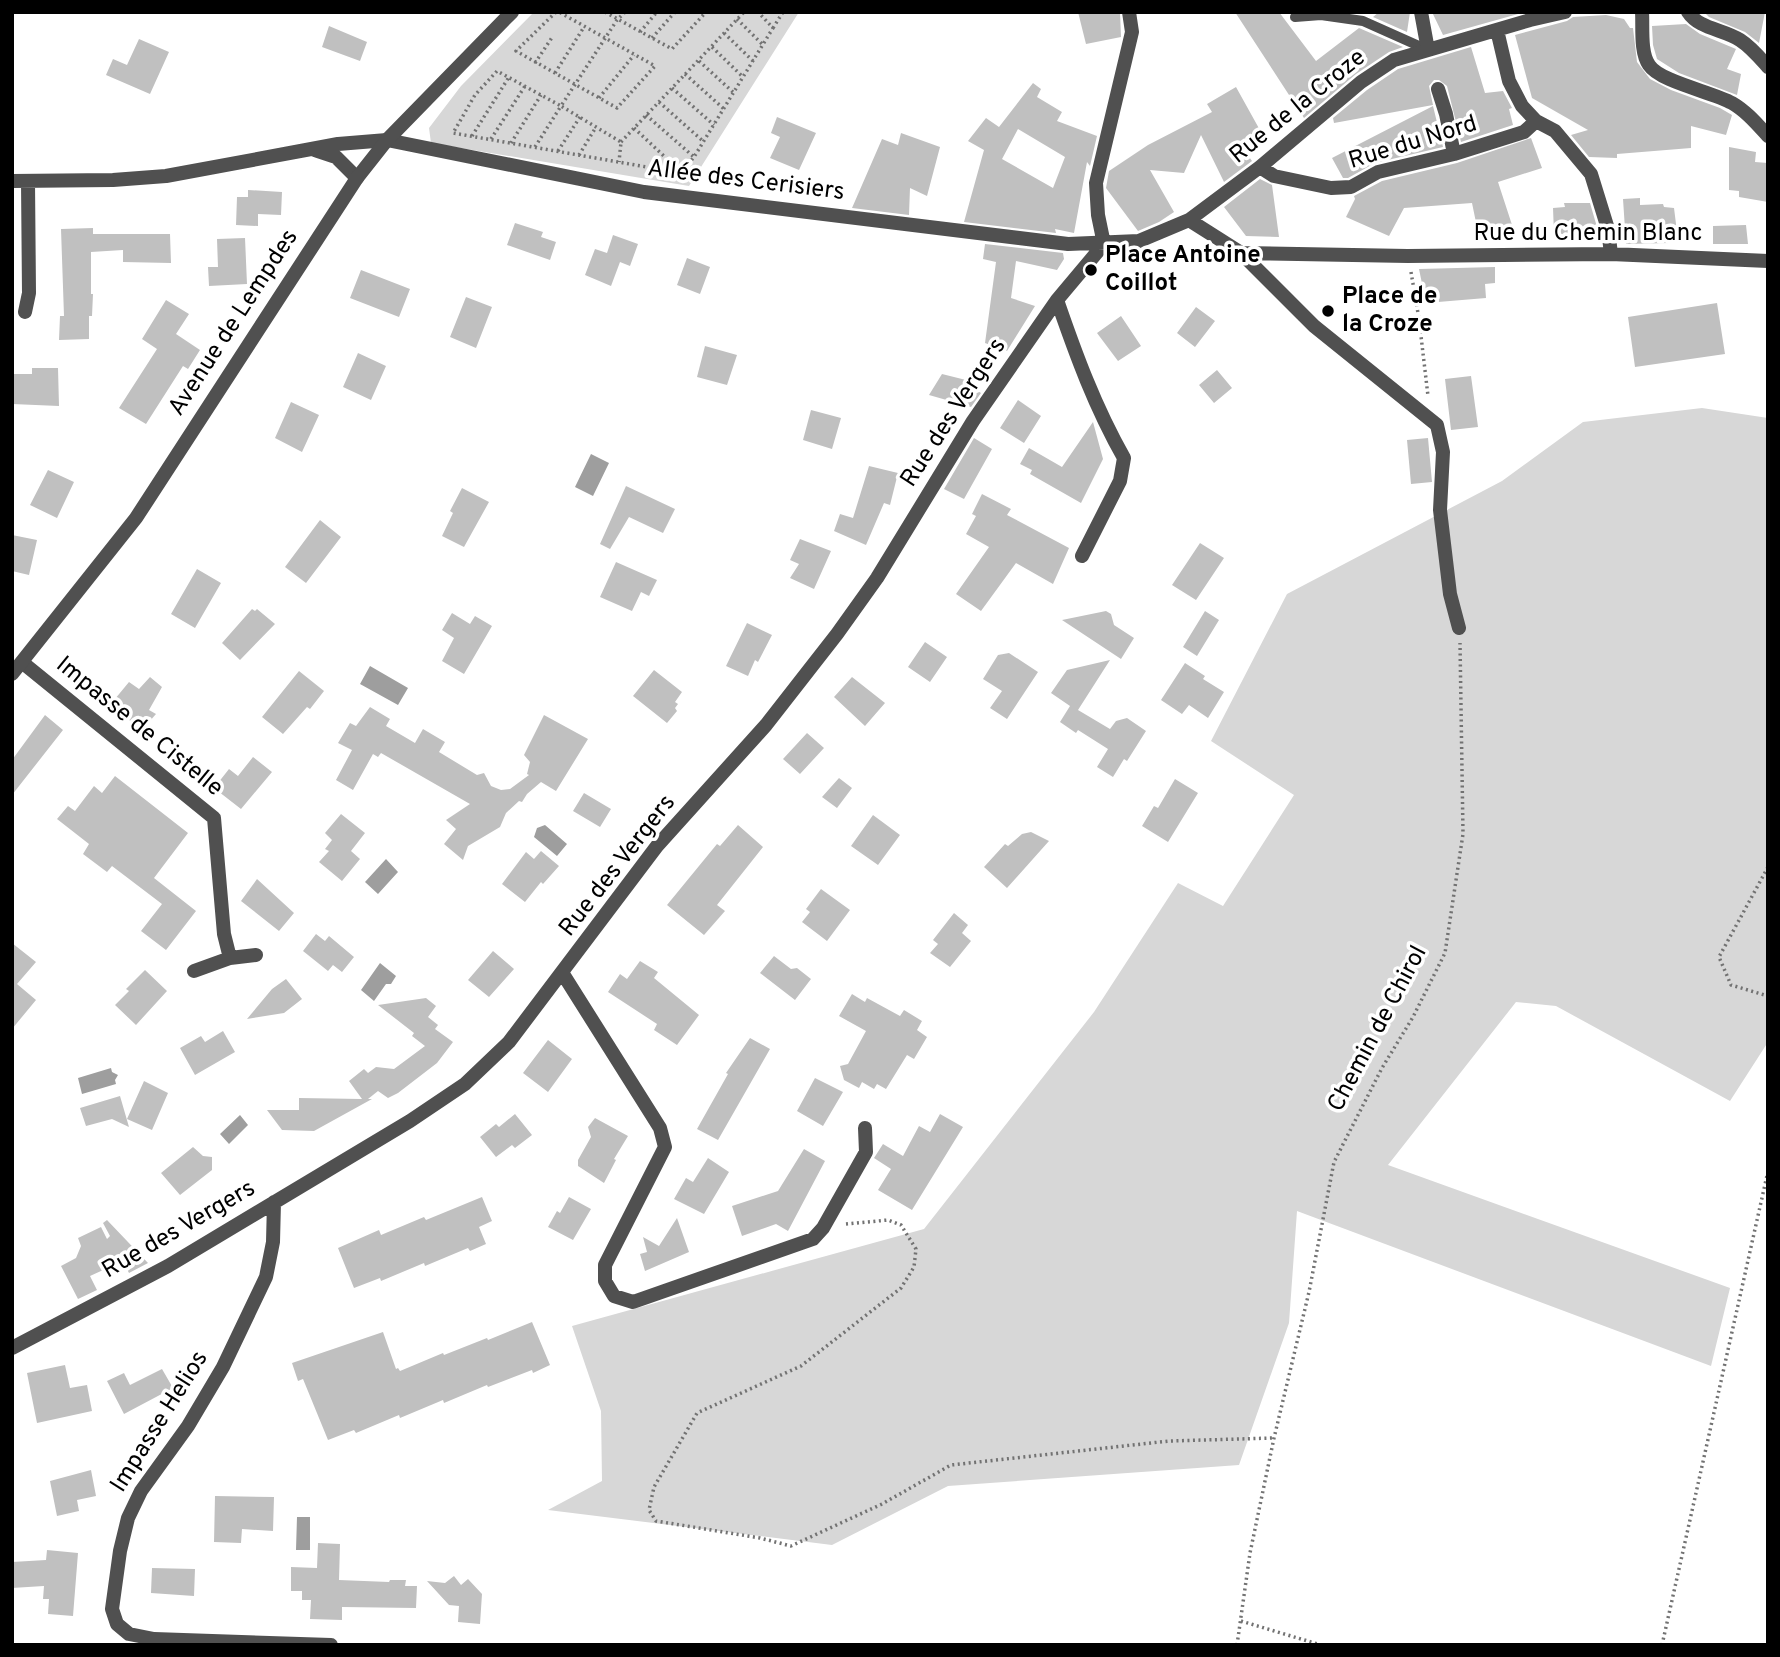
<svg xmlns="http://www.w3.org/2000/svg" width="1780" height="1657" font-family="Overpass,sans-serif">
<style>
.green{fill:#d7d7d7}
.water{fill:#9e9e9e}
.building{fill:#c0c0c0;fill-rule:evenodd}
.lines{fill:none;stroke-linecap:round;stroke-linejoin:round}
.path{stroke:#727272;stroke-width:3.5;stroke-dasharray:2 3.5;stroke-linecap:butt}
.service{stroke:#505050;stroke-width:10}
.minor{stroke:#505050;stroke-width:14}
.tertiary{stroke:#505050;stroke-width:14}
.poi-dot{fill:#000;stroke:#fff;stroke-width:2.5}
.labels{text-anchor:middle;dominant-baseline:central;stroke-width:7;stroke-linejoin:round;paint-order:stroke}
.street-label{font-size:24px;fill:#000;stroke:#fff}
.poi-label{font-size:24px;font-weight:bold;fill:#000;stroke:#fff;text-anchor:start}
</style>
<rect width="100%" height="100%" fill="#fff"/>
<path class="green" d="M534 12H799L689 186 431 143 429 128 461 86Z
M1702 408 1768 418V1042L1730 1101 1556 1006 1516 1002 1388 1165 1730 1288 1711 1366 1297 1211 1289 1323 1239 1465 948 1486 832 1545 548 1510 602 1481 601 1411 572 1326 924 1229 1094 1012 1178 883 1223 906 1294 795 1211 741 1287 594 1502 481 1583 422Z"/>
<path class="water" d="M591 454 609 463 593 496 575 487Z
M370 666 408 688 398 705 360 684Z
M545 825 567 844 557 856 534 837 537 828Z
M386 859 398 872 378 894 365 882Z
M380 963 396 976 391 984H386L374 1001 361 990Z
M111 1068 112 1072 118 1075 115 1080 116 1084 82 1094 78 1078Z
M240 1115 248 1125 229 1144 220 1134Z
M297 1517H310V1550H296Z"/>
<path class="building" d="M1078 12H1120L1121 37 1086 44Z
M1235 12H1279L1316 61 1359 28 1403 47 1389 52 1356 74 1304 118Z
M1379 12H1410L1407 32 1373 17Z
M1432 12H1518V14L1443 35Z
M1704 12H1765L1759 43 1745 32 1709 17Z
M1606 15 1624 19 1630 28H1633L1637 62 1650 79 1671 90 1720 108 1732 115 1726 135 1691 126V148L1617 154V158L1589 157 1571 135 1588 130 1532 98 1515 35 1567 21 1573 17Z
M1686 24 1700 34 1736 49 1727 69 1741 74 1737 95 1679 73 1657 59 1653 45 1652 26Z
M329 26 367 42 360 61 322 47Z
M139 39 169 52 150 94 106 75 113 59 127 65Z
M1471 47 1485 93 1503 91 1512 108 1509 109 1513 125 1461 142 1447 86 1439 80H1434L1429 86 1433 105 1334 123 1333 118 1367 90 1398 69Z
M1033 83 1041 89 1037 97 1062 112 1057 121 1097 136 1090 166 1087 162 1074 233 1055 229 1056 233 964 222 984 150 968 141 986 118 999 127ZM1018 129 1065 157 1053 188 1002 159Z
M1236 87 1266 141 1247 154 1252 161 1224 182 1201 135 1184 173 1150 170 1174 212 1159 222 1138 231 1106 188 1109 171 1148 145 1212 112 1207 104Z
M1433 106 1443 147 1375 163 1348 178H1343L1332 158Z
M777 117 816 133 799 170 770 158 780 137 771 133Z
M901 133 940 147 927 196 910 188 909 215 852 208 882 139 898 145Z
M1531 138 1542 168 1498 182 1514 231 1499 236 1479 237 1472 203 1404 208 1389 236 1346 217 1355 199 1354 196 1382 181 1457 163Z
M1729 147 1756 152 1755 162 1768 163V202L1739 197V191L1729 190Z
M1260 179 1272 185 1279 237 1246 236 1224 207Z
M248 190 282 192 281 215 258 214V226L236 225 237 197H248Z
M1640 198V205L1663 204 1664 207 1674 208 1677 232 1669 233V243L1626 244 1623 199Z
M1564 203H1590L1599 234H1554L1553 208 1565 207Z
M515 223 543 232 541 237 556 242 550 260 507 245Z
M1746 225 1748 244H1713V226Z
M93 228V234H170L171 263 123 262V250L91 252V294H93L92 316H89V339L59 340 60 316H64L61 229Z
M613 235 638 244 630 266 620 262 611 286 585 275 595 249 607 253Z
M245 238 247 284 209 286 208 267H218L217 239Z
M985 244 1063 253 1064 259 1057 270 1016 261 1011 298 1035 306 1007 351 985 343 996 262 983 259Z
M687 258 710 267 700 294 677 285Z
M1495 267V283L1485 284 1486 298 1426 303 1419 269Z
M361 270 410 289 399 317 350 298Z
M466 297 492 307 476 348 450 337Z
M166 300 189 314 176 334 200 350 188 369 183 366 146 424 119 408 157 349 142 339Z
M1717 303 1725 354 1635 367 1628 317Z
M1196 307 1215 321 1195 347 1177 333Z
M1121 316 1141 346 1118 361 1097 333Z
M705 346 737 355 727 385 697 377Z
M358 353 386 366 371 400 343 387Z
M32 368H58L59 406 12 404V374H32Z
M1217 370 1232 388 1214 403 1199 385Z
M942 374 966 380 965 383 981 393 971 407 929 395Z
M1471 376 1478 427 1451 430 1445 379Z
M1018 400 1041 416 1024 443 1000 428Z
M291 402 319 415 302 452 275 438Z
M811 410 841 418 832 449 803 440Z
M1093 422 1103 459 1081 503 1030 474 1032 470 1020 464 1029 448 1062 467Z
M974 438 992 449 964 499 944 489Z
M1428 438 1432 482 1411 484 1407 440Z
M869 466 898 473 890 505 884 503 866 545 834 531 840 514 853 518Z
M48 470 74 482 57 518 30 505Z
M626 486 675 509 663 533 629 517 610 549 600 544Z
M462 488 489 502 464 547 442 536 453 513 450 511Z
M982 494 1011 509 1007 515 1069 548 1053 584 1016 563 981 611 956 594 989 547 966 534 976 516 972 514Z
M320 520 341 537 306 583 285 567Z
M12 535 37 540 29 575 12 571Z
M800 539 831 551 814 589 790 578 799 564 790 560Z
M1200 543 1224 558 1196 600 1172 585Z
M616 562 657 580 649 596 641 592 632 611 600 597Z
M197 569 221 583 195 628 171 614Z
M252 609 255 611 257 609 275 624 240 660 222 643Z
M1106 611 1111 614 1114 625 1134 638 1121 659 1062 620Z
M1205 611 1219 620 1197 656 1183 647Z
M452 613 470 624 475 616 492 626 464 674 442 661 454 638 442 630Z
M747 623 772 635 758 662 755 660 748 676 726 666Z
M925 642 947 657 930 682 908 667Z
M1009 653 1038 672 1007 719 990 708 1002 691 983 679 998 655Z
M1110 660 1078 710 1110 729 1116 721 1127 718 1146 731 1127 761 1124 759 1113 777 1097 767 1108 749 1078 730 1076 733 1060 722 1070 706 1051 693 1067 670Z
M1185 663 1205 676 1203 679 1224 692 1208 718 1189 705 1182 714 1161 700Z
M654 670 682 692 675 702 678 704 675 708 677 711 667 723 633 696Z
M299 671 324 691 310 709 307 707 283 734 262 717Z
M150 677 162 687 149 710 156 714 142 730 110 705 129 682 139 689Z
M852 677 885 703 865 726 834 697Z
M370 707 390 719 386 726 415 743 423 729 445 742 439 752 477 775 484 773 491 786 501 790 510 789 529 775 527 774 530 762 524 755 544 715 588 739 556 791 541 782 527 794 522 802 519 801 506 813 500 827 468 846 463 860 444 844 456 829 446 820 470 804 381 753 378 757 373 754 353 790 336 780 352 750 338 743 350 723 356 726Z
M45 715 63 730 12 795V760Z
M807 733 824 748 800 774 783 759Z
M253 757 272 772 241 809 214 788 229 769 238 776Z
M115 776 188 833 154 878 196 911 166 950 141 931 162 904 112 866 107 872 83 854 89 844 57 819 68 806 75 811 94 786 102 793Z
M839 778 852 788 837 808 822 797Z
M1175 779 1198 793 1168 842 1142 826 1154 806 1158 808Z
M584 793 611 809 600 827 573 811Z
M341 814 365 833 351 851 360 859 342 881 319 862 329 851 325 849 332 840 325 833Z
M873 815 900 835 878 865 851 846Z
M738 825 763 847 717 905 725 911 704 935 667 905 717 844 720 846Z
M1031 832 1049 841 1007 888 984 867 1005 844 1008 846 1022 834Z
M541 851 559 866 543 884 541 882 525 902 502 884 526 852 534 859Z
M257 879 294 913 279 931 241 901Z
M821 889 850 910 827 941 802 922 810 912 806 909Z
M954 913 968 925 962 933 971 941 950 967 930 953 938 944 933 940Z
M316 934 325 941 329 936 354 957 342 972 333 965 328 971 303 951Z
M12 943 36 962 17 984 36 1000 12 1029Z
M493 951 514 969 489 997 468 980Z
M774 956 791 969 797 968 811 979 795 1000 760 973Z
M640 961 658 972 654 978 699 1015 677 1045 654 1030 657 1024 608 992 620 974 627 979Z
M145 970 167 991 136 1025 115 1005 129 991 126 989Z
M286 979 302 999 284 1013 247 1019 272 989Z
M852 994 865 1002 867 998 900 1016 904 1010 922 1021 917 1030 927 1037 914 1059 907 1055 886 1089 877 1084 874 1089 862 1082 859 1088 844 1080 840 1066 848 1064 866 1031 839 1016Z
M426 998 436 1006 428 1017 438 1025 435 1029 453 1042 437 1063 398 1093 388 1098 378 1091 368 1099H372L314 1131 282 1130 267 1110H299V1098L362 1099 349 1081 364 1069 368 1073 376 1067 394 1069 425 1046 412 1036 414 1033 378 1005Z
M223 1031 235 1052 195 1075 180 1048 201 1036 205 1042Z
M750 1038 770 1049 718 1140 697 1129 728 1074 726 1073Z
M548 1040 572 1059 548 1092 523 1073Z
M815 1078 843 1092 823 1126 797 1111Z
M144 1081 168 1093 152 1130 127 1119Z
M120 1096 129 1127 112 1119 86 1126 80 1108Z
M515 1114 532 1135 515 1148 512 1145 496 1157 480 1137 496 1124 499 1127Z
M940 1114 963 1127 912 1210 878 1190 891 1169 874 1158 883 1144 903 1156 919 1126 930 1132Z
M595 1118 628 1136 614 1159 616 1160 604 1183 578 1166V1160L591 1137 588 1127Z
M193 1147 203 1156 212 1157V1170L180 1195 161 1173Z
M804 1149 825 1161 788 1231 776 1224 742 1236 732 1206 778 1191Z
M708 1158 729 1172 704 1214 674 1199 686 1178 693 1182Z
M482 1197 492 1221 479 1227 486 1244 470 1251 468 1248 425 1266 424 1263 381 1281 380 1278 354 1288 338 1248 379 1230 381 1235 424 1217 426 1220Z
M569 1197 591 1209 573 1240 548 1227 557 1211 560 1213Z
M677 1218 689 1252 645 1271 640 1254 647 1252 643 1237 659 1246Z
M107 1220 148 1263 129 1273 123 1261 90 1276 97 1290 78 1299 61 1266 76 1258 81 1246 78 1238 101 1227 107 1239 110 1236 103 1223Z
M532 1322 550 1365 533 1373 532 1370 488 1387 487 1385 444 1403 443 1400 400 1418 399 1415 356 1433 354 1430 328 1440 303 1379 298 1381 292 1363 383 1332 396 1369 398 1368 400 1371 443 1353 444 1355 487 1338 488 1340Z
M65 1365 70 1388 87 1385 92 1411 37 1423 27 1373Z
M162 1369 173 1388 124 1414 107 1381 124 1373 130 1385Z
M91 1470 96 1496 77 1500 79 1511 57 1516 50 1481Z
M215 1496 274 1497 273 1531 242 1529 241 1543 214 1542Z
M318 1543 340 1544 339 1580 389 1582 390 1580H406L405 1586H417L416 1608 342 1607V1620L310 1619 311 1600H302V1591H291V1567L317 1568Z
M47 1550 78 1553 73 1616 48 1614 49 1599H43L44 1586 12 1588V1562L46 1560Z
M152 1568 195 1569 194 1596 151 1593Z
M454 1576 461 1585 468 1579 482 1594 480 1624 458 1622 459 1606 449 1605 427 1581 445 1583Z"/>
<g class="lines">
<path class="path" d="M556 12 516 51 617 108 655 66 559 12
M605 12 672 49 706 12
M625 12 617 20 561 106 497 71 475 95 453 133 681 173 694 157 773 28 758 12
M737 19 763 45
M773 28 783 12
M640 32 657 12
M724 33 753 61
M652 38 675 12
M712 47 743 77
M699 61 734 93
M535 63 553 36
M555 73 584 27
M685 74 724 109
M672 88 714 125
M599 98 634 55
M659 102 704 142
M646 115 694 157
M634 128 681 172
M472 136 509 77
M491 139 525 86
M621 142 744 12
M511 143 541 95
M535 147 561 106 621 142 619 162
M558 151 580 117
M579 155 596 127
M1411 272 1419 319 1428 396
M1768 867 1719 957 1731 985 1768 996
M846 1224 888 1220 901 1225 916 1249 914 1267 901 1288 801 1366 697 1413 654 1487 649 1510 656 1521 760 1538 791 1546 882 1504 951 1465 1169 1441 1274 1438
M1241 1621 1321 1645
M1237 1645 1250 1553 1274 1438 1309 1292 1334 1162 1382 1068 1413 1017 1445 953 1463 834 1460 643
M1662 1645 1768 1171"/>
<path class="service" d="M1295 17 1321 15 1363 21 1428 50"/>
<path class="minor" d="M1421 12 1428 50
M1642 12C1643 27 1640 52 1649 65 1660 82 1713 92 1732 103 1746 111 1757 124 1768 136
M1688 12C1699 29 1723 29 1740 40 1751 47 1760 58 1768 67
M1497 30 1509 81 1522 106 1536 121 1555 131 1591 174 1608 229 1611 254
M1438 89 1446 114 1454 154
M315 150 336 157 357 178
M1260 167 1274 176 1331 188 1351 187 1378 172 1454 154 1524 132 1536 121
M12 181 113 180 166 176 338 144 387 140 644 192 1068 244 1139 241 1189 220 1260 167 1361 82 1394 60 1530 20 1565 12
M1189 220 1241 253 1408 256 1611 254 1768 261
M1104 244 1098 215 1096 183 1132 32 1129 12
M1241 253 1314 326 1437 425 1443 452 1440 510 1450 594 1459 628
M1057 300C1076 355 1095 407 1124 458L1120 481 1082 556
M25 312 29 293 28 182
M23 663 214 818 224 934 230 958 256 955
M194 971 230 958
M563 974 660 1128 665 1147 605 1265V1281L614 1296 633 1302 813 1239 823 1228 866 1152 865 1128
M274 1202 273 1242 266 1277 223 1367 188 1426 141 1491 128 1518 120 1551 112 1609 117 1624 129 1634 154 1639 331 1645
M12 1348 168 1266 410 1121 465 1084 509 1042 657 846 766 725 837 634 877 578 973 421 1057 300 1104 244"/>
<path class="tertiary" d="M12 674 136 518 357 178 387 140 512 12"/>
</g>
<g class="poi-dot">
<circle cx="1091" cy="270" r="7"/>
<circle cx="1328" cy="311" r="7"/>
</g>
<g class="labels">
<g class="street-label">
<text transform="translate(1298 107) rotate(-39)">Rue de la Croze</text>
<text transform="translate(1413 143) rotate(-17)">Rue du Nord</text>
<text transform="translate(746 181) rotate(7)">Allée des Cerisiers</text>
<text x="1588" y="234">Rue du Chemin Blanc</text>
<text transform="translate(234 323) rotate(-57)">Avenue de Lempdes</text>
<text transform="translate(954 413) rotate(-57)">Rue des Vergers</text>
<text transform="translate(139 727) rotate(39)">Impasse de Cistelle</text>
<text transform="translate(618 866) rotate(-52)">Rue des Vergers</text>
<text transform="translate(1378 1029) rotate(-62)">Chemin de Chirol</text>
<text transform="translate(179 1230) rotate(-30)">Rue des Vergers</text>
<text transform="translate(160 1422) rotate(-58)">Impasse Helios</text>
</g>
<g class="poi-label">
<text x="1105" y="256">Place Antoine<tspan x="1105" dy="28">Coillot</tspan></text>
<text x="1342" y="297">Place de<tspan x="1342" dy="28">la Croze</tspan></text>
</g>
</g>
<rect width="1780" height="1657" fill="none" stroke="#000000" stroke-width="28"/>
</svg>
